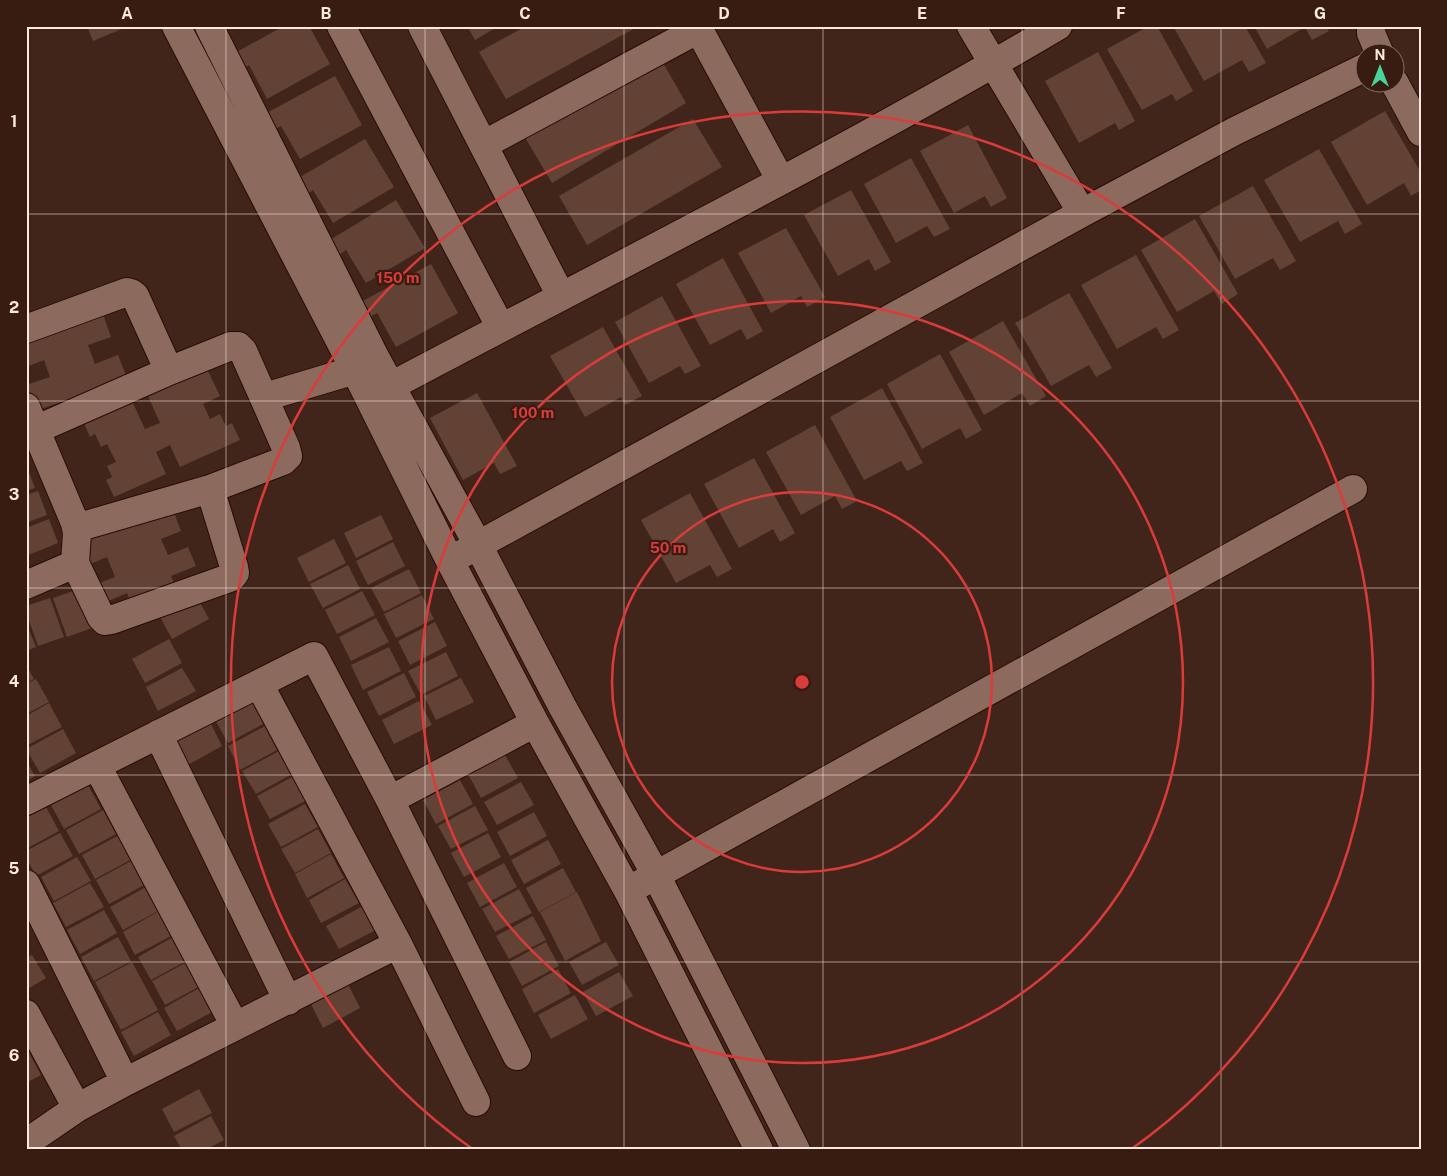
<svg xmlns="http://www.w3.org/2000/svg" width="1447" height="1176" font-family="'Public Sans',sans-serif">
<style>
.building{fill:#614235}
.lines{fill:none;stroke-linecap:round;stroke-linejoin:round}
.street-casing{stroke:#280d04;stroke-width:30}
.street{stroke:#8c6a5d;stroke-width:28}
.grid{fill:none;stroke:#fde9e2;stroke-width:1;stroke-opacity:0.55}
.ring{fill:none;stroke:#da3b3b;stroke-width:2.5}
.centre{fill:#da3b3b;stroke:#381c11;stroke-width:2.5}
.ring-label{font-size:15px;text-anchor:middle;font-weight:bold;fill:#da3b3b;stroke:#381c11;stroke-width:4.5;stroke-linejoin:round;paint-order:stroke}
.neatline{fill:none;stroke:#fde9e2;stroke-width:2}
.grid-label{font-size:16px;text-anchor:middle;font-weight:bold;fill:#fde9e2}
</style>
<rect width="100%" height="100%" fill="#42251a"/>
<path class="building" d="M87 26H129L93 41Z
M284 26H309L330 64 267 99 249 65 239 71 231 55Z
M467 26H499L475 40Z
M526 26H639L506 99 479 52Z
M1149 26H1157L1193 91 1176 101 1172 94 1142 110 1107 49Z
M1173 26H1245L1266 63 1249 72 1242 60 1204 81Z
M1254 26H1326L1329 31 1312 40 1305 27 1267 49Z
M1098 52 1135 121 1119 130 1115 123 1079 143 1045 81Z
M658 54 686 103 552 183 523 134Z
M335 76 362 125 300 159 281 126 272 131 263 115Z
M1385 111 1421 173V190L1411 196 1404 183 1367 205 1331 142Z
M693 119 722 167 587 245 559 196Z
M968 125 1007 198 991 207 985 196 954 213 920 151Z
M365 139 394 187 333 223 313 190 304 196 295 180Z
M1319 149 1362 224 1345 234 1338 221 1300 242 1264 180Z
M911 158 950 229 934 237 927 226 896 243 864 184Z
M1253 186 1296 261 1280 270 1273 258 1235 279 1199 216Z
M851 190 891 262 875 271 869 259 838 276 804 215Z
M396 200 425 248 366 283 346 250 337 256 328 241Z
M1195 219 1238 294 1222 304 1214 291 1177 312 1141 250Z
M786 228 825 297 807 307 801 296 771 313 738 253Z
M1136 255 1179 330 1163 339 1156 327 1117 349 1081 285Z
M723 258 763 331 747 340 741 329 710 345 676 284Z
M431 264 458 313 396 347 377 313 368 318 359 303Z
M1069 293 1112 368 1096 377 1089 365 1051 386 1015 323Z
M662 296 701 366 685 374 680 366 649 383 615 322Z
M103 314 111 337 88 345 95 364 118 355 127 378 63 407 61 402 32 412 26 397V385L50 377 44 360 26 367V342Z
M1003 321 1046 396 1030 406 1022 393 984 415 949 352Z
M603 327 642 396 625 405 621 397 585 417 550 356Z
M940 354 982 430 966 439 960 428 922 449 887 384Z
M206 367 220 396 203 404 210 419 220 414 226 426 232 423 240 440 180 467 170 445 156 452 166 474 114 497 106 480 112 477 107 466 116 462 107 444 101 447 95 434 90 437 84 423 132 401 145 429 160 423 147 394Z
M882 388 923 463 907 471 901 461 864 480 830 417Z
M477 393 517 466 500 474 494 463 463 480 430 418Z
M815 425 857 501 842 509 835 496 801 515 766 452Z
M754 458 795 533 780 542 773 529 739 548 704 484Z
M26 464 35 488 26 491Z
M38 491 47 515 26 523V495Z
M690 493 732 569 717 577 710 565 676 583 641 520Z
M172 507 181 531 161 539 168 555 188 547 196 566 171 576 174 583 130 601 127 593 101 604 94 585 115 577 107 557 88 565 79 544Z
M381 515 393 539 356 558 344 533Z
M49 519 58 543 26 556V528Z
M334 539 346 563 309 582 297 558Z
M393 542 405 566 368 585 356 561Z
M348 565 360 589 323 608 310 584Z
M409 569 421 593 384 612 371 588Z
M79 589 92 628 67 637 53 598Z
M362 591 375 615 337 634 325 610Z
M196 595 209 619 172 639 159 615Z
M422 595 434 619 396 638 384 614Z
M50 598 64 637 38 646 26 612V606Z
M376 618 389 642 351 661 339 637Z
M26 622 36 647 26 651Z
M435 622 447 646 410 665 398 641Z
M169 639 182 663 145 683 132 659Z
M389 647 401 671 363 690 351 665Z
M446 652 458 676 421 695 408 671Z
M26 664 34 679 26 683Z
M182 668 196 691 158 711 146 687Z
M404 673 416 697 379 716 367 692Z
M461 678 474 702 436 720 424 696Z
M36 679 49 702 26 714V684Z
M251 699 265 723 228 743 215 720Z
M419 701 432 725 394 744 382 720Z
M49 703 62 727 26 746V716Z
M210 722 222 746 186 766 173 742Z
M265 726 277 750 240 770 228 746Z
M63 729 76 753 40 773 26 749Z
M279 751 292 774 256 794 242 771Z
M505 755 518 778 481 798 468 774Z
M26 760 35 776 26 781Z
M294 776 307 800 270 819 257 796Z
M460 780 473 804 436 824 423 800Z
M521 782 534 805 497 825 484 802Z
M88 785 101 809 64 829 51 805Z
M305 804 318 827 281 847 268 824Z
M475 806 488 830 451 849 438 826Z
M46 807 59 831 26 849V818Z
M103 810 116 834 79 854 66 830Z
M534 812 547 836 510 856 497 832Z
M318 829 331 853 295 873 281 849Z
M60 833 73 856 36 876 26 858V851Z
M488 833 501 857 464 877 451 853Z
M119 835 132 859 95 879 82 855Z
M548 840 561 864 524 884 511 860Z
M331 854 344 878 307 898 295 874Z
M77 857 91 881 54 901 41 877Z
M133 860 146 884 109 904 96 880Z
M504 863 517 887 480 907 467 883Z
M563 868 576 892 539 912 526 888Z
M345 879 359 903 321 923 309 900Z
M90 883 104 907 66 927 53 903Z
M146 887 160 910 123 930 110 907Z
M519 889 532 913 495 932 482 909Z
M577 892 601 941 565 961 540 912Z
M363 906 376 930 339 949 326 926Z
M104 910 117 933 80 954 67 930Z
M159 911 173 935 135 955 123 932Z
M533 916 546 940 509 959 496 936Z
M175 936 188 960 151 980 138 957Z
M118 937 131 961 94 981 81 957Z
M546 942 559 966 522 986 509 962Z
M606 942 619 965 582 985 569 962Z
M32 955 46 978 26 990V958Z
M189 961 202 985 165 1005 152 981Z
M132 962 158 1010 121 1030 95 982Z
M558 969 571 993 534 1013 522 989Z
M619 972 633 996 596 1016 583 992Z
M348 984 360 1008 323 1028 311 1004Z
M201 987 214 1011 177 1031 164 1008Z
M575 995 588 1019 551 1039 538 1015Z
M158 1012 171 1035 134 1056 121 1032Z
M28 1051 41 1075 26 1083V1052Z
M199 1089 212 1113 174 1132 162 1109Z
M211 1116 224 1140 205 1150H182L174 1136Z"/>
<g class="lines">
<g class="street-casing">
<path id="street" d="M176 26 355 370 450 561 535 723 628 891 759 1150
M209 26 375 357 478 545 562 706 656 875 796 1150
M341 26 501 328
M422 26 561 296
M697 26 781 181
M971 26 1082 213
M1371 26V33L1379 52
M1394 82 1421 132
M483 145 699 29
M26 329 127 292 131 293 135 296 169 371
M374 395C603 273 835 158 1058 26
M265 397 355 370
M26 407 75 523 77 533 75 563 70 566 26 585
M35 430 169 371 231 346H238L243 351 286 448 288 456 283 461 210 489 76 528
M462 554 1082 213 1235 131 1364 68
M75 563 101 617 105 621 111 620 232 577 235 573 234 567 210 489
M259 684 398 944 476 1102
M158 734 288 1001
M97 766 235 1026
M390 800 535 723
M26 801 314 656 390 800 517 1056
M26 884 125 1082
M640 884 1353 489
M26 1014 77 1108
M26 1143 77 1108 125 1082 398 944"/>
</g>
<use href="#street" class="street"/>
</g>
<path class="grid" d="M226 26V1150M425 26V1150M624 26V1150M823 26V1150M1022 26V1150M1221 26V1150M26 214H1421M26 401H1421M26 588H1421M26 775H1421M26 962H1421"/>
<g class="ring">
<circle cx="802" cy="682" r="190"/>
<circle cx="802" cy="682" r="381"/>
<path d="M474 1150A571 571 0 1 1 1130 1150"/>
</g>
<circle cx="802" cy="682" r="8" class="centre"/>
<g class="ring-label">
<text x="398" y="283">150 m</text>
<text x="533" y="418">100 m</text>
<text x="668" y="553">50 m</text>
</g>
<rect width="1447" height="1176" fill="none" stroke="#381c11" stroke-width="55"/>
<g transform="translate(1380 68)"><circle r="24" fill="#381c11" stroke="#876e65"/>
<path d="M0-4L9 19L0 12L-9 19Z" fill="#49d49d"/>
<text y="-8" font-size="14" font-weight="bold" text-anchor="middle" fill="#fde9e2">N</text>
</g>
<rect x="28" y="28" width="1392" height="1120" class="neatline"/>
<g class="grid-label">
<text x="127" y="19">A</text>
<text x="326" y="19">B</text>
<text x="525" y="19">C</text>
<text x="724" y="19">D</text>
<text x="922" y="19">E</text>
<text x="1121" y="19">F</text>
<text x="1320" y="19">G</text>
<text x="14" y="127">1</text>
<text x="14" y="313">2</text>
<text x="14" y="500">3</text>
<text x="14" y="687">4</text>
<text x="14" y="874">5</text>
<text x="14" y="1061">6</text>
</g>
</svg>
